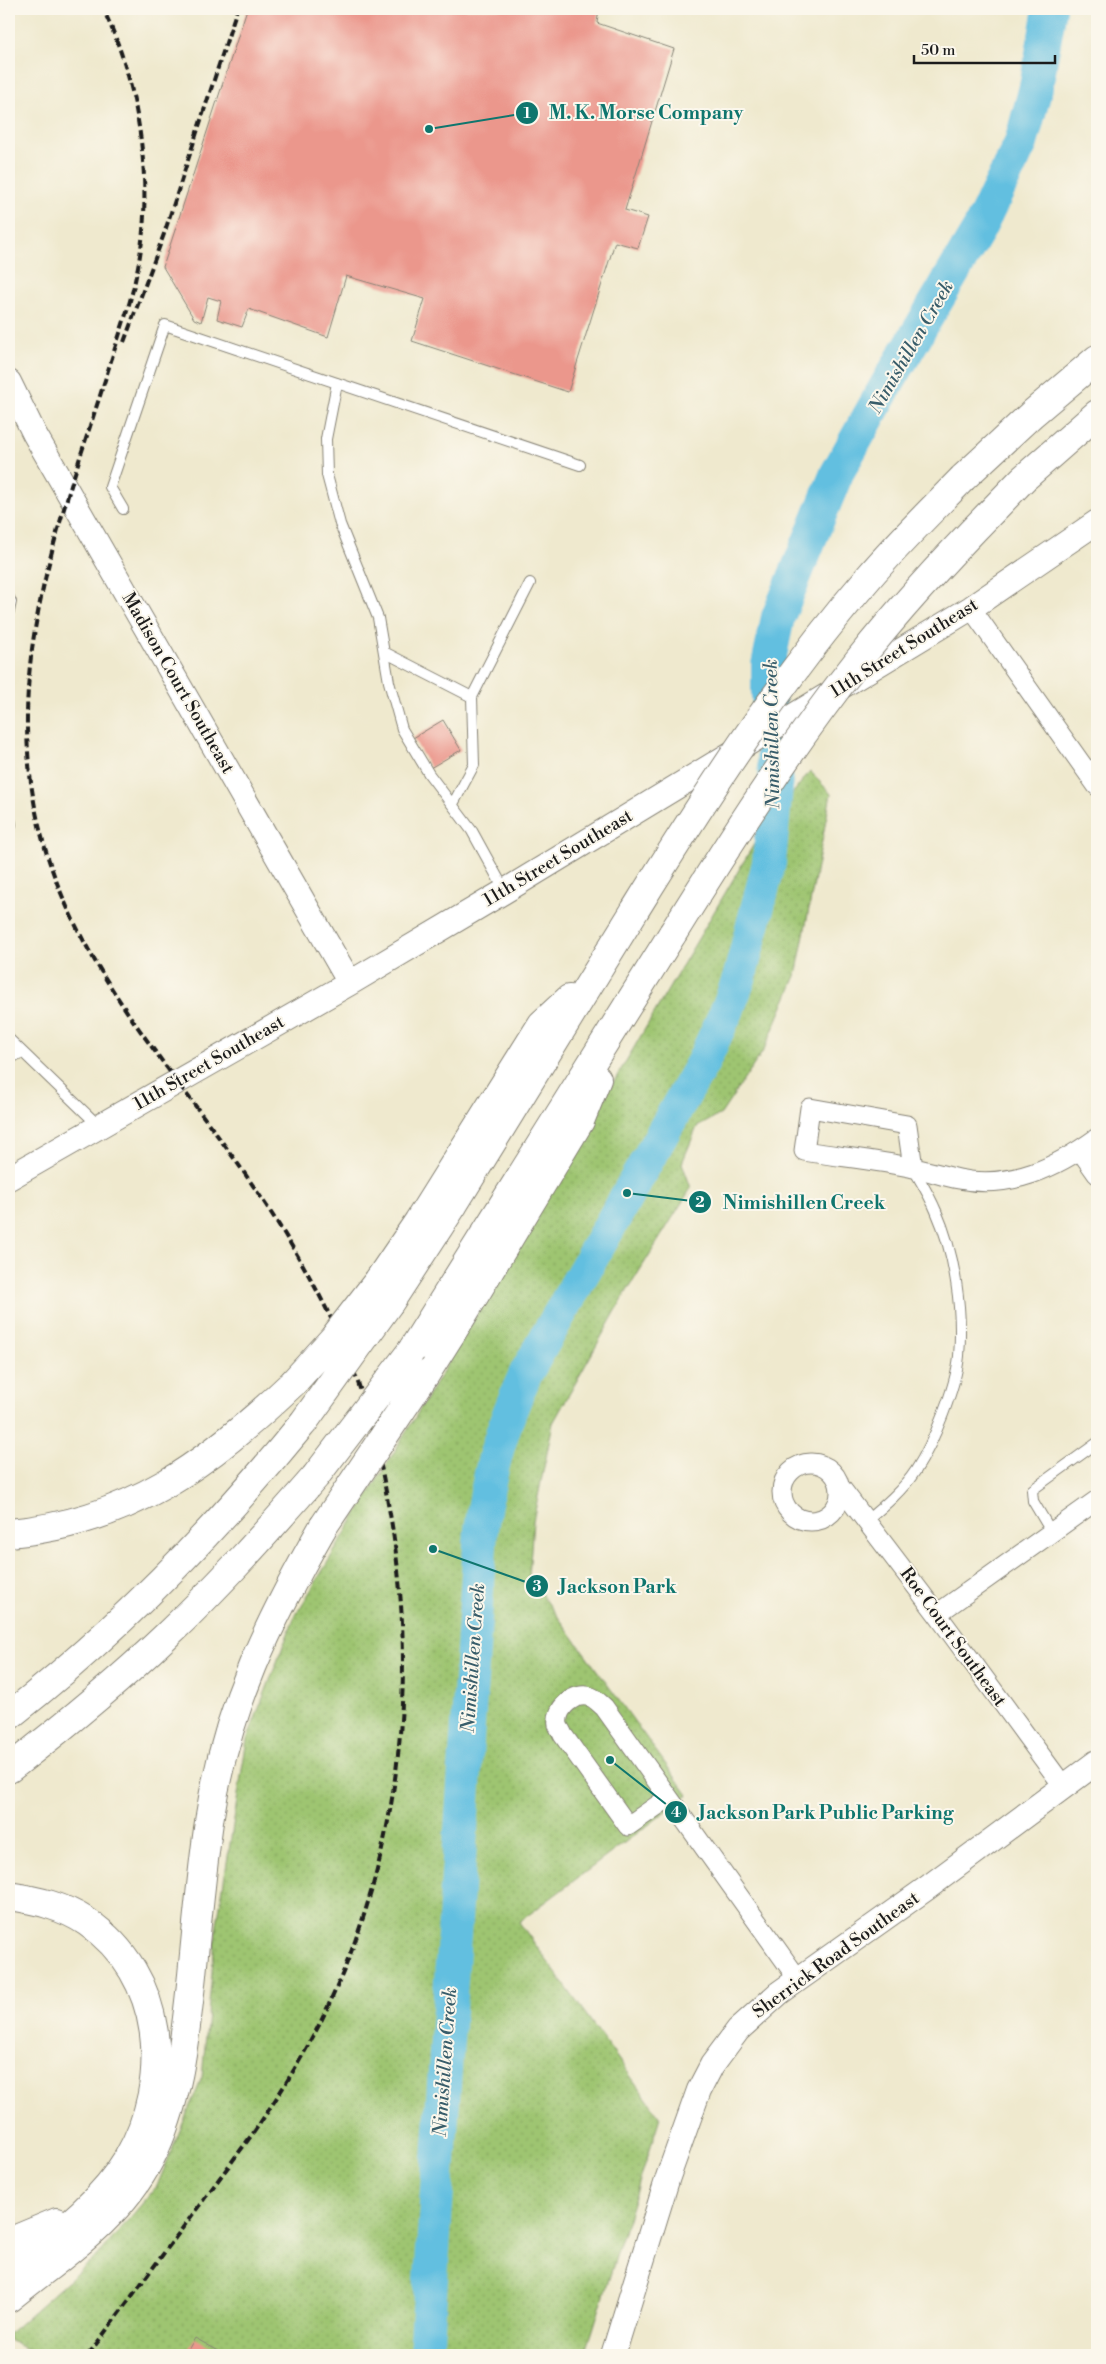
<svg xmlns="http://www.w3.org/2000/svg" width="1106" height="2364" font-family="'Libre Bodoni',serif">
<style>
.park{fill:url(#park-dots);stroke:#5d7046}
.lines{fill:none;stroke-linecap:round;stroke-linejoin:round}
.river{stroke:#62bfe0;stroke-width:34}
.building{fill:#eb978c}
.service-casing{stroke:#868275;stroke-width:12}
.minor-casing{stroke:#868275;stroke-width:21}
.tertiary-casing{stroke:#868275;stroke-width:26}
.motorway-casing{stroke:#868275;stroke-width:30}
.service{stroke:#fff;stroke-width:10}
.minor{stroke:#fff;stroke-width:19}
.tertiary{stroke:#fff;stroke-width:24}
.motorway{stroke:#fff;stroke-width:28}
.rail{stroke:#1c1c1c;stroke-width:4;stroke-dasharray:8 4;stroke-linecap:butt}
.motorway-bridge-casing{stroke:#868275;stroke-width:30;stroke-linecap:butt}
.motorway-bridge{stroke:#fff;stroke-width:28}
.labels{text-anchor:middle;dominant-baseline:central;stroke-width:4;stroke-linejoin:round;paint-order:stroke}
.street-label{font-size:18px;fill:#1c1c1c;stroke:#fbf7ec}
.water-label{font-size:19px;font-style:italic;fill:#385d6a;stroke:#fbf7ec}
.leader{fill:none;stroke:#0f766e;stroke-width:2}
.callout-dot{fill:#0f766e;stroke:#fbf7ec;stroke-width:2}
.mark-label{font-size:15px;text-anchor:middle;font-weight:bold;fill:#fff}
.callout-label{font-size:19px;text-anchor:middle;font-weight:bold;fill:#0f766e;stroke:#fbf7ec;stroke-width:4;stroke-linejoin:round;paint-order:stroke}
</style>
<defs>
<pattern id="park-dots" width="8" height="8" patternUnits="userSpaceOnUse" patternTransform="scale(1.25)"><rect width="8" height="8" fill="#9ec571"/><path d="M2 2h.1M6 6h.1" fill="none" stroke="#88a961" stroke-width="1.8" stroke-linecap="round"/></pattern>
</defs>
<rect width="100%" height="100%" fill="#fbf7ec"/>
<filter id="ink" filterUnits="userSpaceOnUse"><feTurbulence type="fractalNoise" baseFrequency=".02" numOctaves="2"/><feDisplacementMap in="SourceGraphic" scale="10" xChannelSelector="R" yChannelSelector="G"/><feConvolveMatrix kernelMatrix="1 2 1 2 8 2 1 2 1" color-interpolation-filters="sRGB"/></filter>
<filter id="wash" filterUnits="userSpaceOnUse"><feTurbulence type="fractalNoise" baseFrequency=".0096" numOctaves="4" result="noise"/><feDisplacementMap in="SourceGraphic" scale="20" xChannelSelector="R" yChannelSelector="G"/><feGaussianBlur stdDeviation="1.12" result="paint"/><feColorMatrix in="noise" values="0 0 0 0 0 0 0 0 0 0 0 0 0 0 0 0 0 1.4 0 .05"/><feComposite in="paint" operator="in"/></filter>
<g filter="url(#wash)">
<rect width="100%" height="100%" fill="#efe9ce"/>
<path class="park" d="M810 771 831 794 796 976 765 1048 721 1114 697 1127 682 1163 691 1188 627 1291 553 1423 533 1521 529 1577 688 1795 519 1922 660 2117 585 2355H37L9 2340V2333L102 2251 157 2186 202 2077 216 1930 247 1739 294 1618 452 1356 757 839Z"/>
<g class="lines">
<path class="river" d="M426 2355 481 1530C489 1470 501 1428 526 1373L703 1062 728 1008 739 979 769 863 776 786 768 694V665L778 617 837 473 883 391 979 229 1021 143 1036 87 1050 9"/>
</g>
<g id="blocks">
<path class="building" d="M247 9H599L597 23 674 49 625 210 648 217 638 248 615 242 568 392 412 341 425 299 346 276 328 337 249 309 242 327 217 319 221 301 208 297 201 322 194 319 163 267Z
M443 720 461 750 430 768 413 738Z
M195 2338 226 2355H185Z"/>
</g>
</g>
<g filter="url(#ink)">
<use href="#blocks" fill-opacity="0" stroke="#868275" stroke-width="1"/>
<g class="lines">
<g class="service-casing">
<path id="service" d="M337 383 326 439 327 475 340 524 378 618 389 682 402 729 429 774 472 831 505 891
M123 509 110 487 165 325 580 465
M9 598 11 602 9 611
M384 652 472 697
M1086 770 1097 762
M453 804 474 765 472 697 530 583
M9 815 11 824 9 825
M9 1039 99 1126
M9 1059 22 1052
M866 1521C884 1506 903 1490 916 1470 933 1444 956 1387 959 1356 963 1310 955 1254 936 1211 930 1196 921 1182 913 1168
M1052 1533 1033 1501 1032 1490 1097 1443"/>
</g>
<g class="minor-casing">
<path id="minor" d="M971 608 1097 786
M1080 1150 1097 1174
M913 1168 907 1125 810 1108 804 1151C841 1157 878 1160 914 1168 929 1171 944 1176 959 1179 1010 1190 1057 1167 1097 1138
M782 1492a29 29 0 1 1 58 0a29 29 0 1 1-58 0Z
M841 1488 937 1614 1064 1787
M937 1614 1097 1500
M668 1798 628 1826 563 1735C562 1732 559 1728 558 1725 555 1708 575 1691 591 1697 596 1699 600 1704 604 1707L798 1979"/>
</g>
<g class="tertiary-casing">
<path id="tertiary" d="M9 382 34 433 350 983
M9 1178 350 983 505 891 971 608 1097 522
M613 2355 668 2177 699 2090 712 2065 738 2030 779 1993 927 1888 1097 1762"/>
</g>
<g class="motorway-casing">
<path id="motorway" d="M963 478 1032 414 1097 359
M994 509 1023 479 1097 414
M378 1281 418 1222 542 1024 569 999
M390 1302 454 1204 635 910
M412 1350 673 933
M425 1375 461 1318 580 1121 597 1079
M9 1533C129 1523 209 1463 293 1383
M9 1716C119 1630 215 1531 303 1423
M9 1769C63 1727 117 1683 166 1636 219 1586 267 1532 315 1477
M9 1896C36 1900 63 1906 87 1922 165 1975 173 2081 128 2158 100 2205 51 2239 9 2273
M9 2242 57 2222
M9 2298C59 2257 119 2220 150 2159 179 2102 185 2039 192 1975 197 1922 202 1868 210 1815 227 1707 269 1621 323 1527"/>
</g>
<use href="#service" class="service"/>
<use href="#minor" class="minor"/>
<use href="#tertiary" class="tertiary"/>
<use href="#motorway" class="motorway"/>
<path class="rail" d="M124 342 164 234 237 9
M88 2355 254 2132C277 2098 300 2062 319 2025 400 1864 421 1678 388 1503 379 1451 366 1398 345 1349 318 1286 282 1227 243 1171 148 1036 39 926 28 752 19 618 71 490 110 364 119 335 130 306 136 276 155 193 141 86 103 9"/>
<g class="motorway-bridge-casing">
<path id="motorway-bridge" d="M635 910C706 795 780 680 869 577 898 543 931 511 963 478
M673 933C731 840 790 747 858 661 900 608 946 558 994 509
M293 1383 333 1339 378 1281
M303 1423 390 1302
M315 1477 412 1350
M323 1527 425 1375"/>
</g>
<use href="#motorway-bridge" class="motorway-bridge"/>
</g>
</g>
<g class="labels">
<g class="street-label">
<text transform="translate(904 648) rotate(-32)">11th Street Southeast</text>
<text transform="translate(178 683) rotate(60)">Madison Court Southeast</text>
<text transform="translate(558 858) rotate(-31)">11th Street Southeast</text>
<text transform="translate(209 1063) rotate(-30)">11th Street Southeast</text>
<text transform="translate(953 1637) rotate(54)">Roe Court Southeast</text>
<text transform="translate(836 1955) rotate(-36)">Sherrick Road Southeast</text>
</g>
<g class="water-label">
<text transform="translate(911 347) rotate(-60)">Nimishillen Creek</text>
<text transform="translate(772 734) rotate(-91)">Nimishillen Creek</text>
<text transform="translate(473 1658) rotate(-86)">Nimishillen Creek</text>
<text transform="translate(445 2062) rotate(-86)">Nimishillen Creek</text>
</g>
</g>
<path class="leader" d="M429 129L527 113M627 1193L700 1202M433 1549L537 1586M610 1760L676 1812"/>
<g class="callout-dot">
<circle cx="429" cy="129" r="5"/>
<circle cx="627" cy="1193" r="5"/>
<circle cx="433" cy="1549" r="5"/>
<circle cx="610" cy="1760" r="5"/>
<circle cx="527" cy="113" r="12"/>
<circle cx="700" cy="1202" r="12"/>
<circle cx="537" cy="1586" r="12"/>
<circle cx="676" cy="1812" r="12"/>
</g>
<g class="mark-label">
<text x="527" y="118">1</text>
<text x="700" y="1207">2</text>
<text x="537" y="1591">3</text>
<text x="676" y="1817">4</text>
</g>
<g class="callout-label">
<text x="646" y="119">M. K. Morse Company</text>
<text x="804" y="1209">Nimishillen Creek</text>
<text x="618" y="1593">Jackson Park</text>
<text x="826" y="1819">Jackson Park Public Parking</text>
</g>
<rect width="1106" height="2364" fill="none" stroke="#fbf7ec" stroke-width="30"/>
<path d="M914 55v8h141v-8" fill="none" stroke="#1c1c1c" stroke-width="2.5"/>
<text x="921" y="55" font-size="15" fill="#1c1c1c" stroke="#fbf7ec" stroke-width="4" paint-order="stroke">50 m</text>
</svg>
